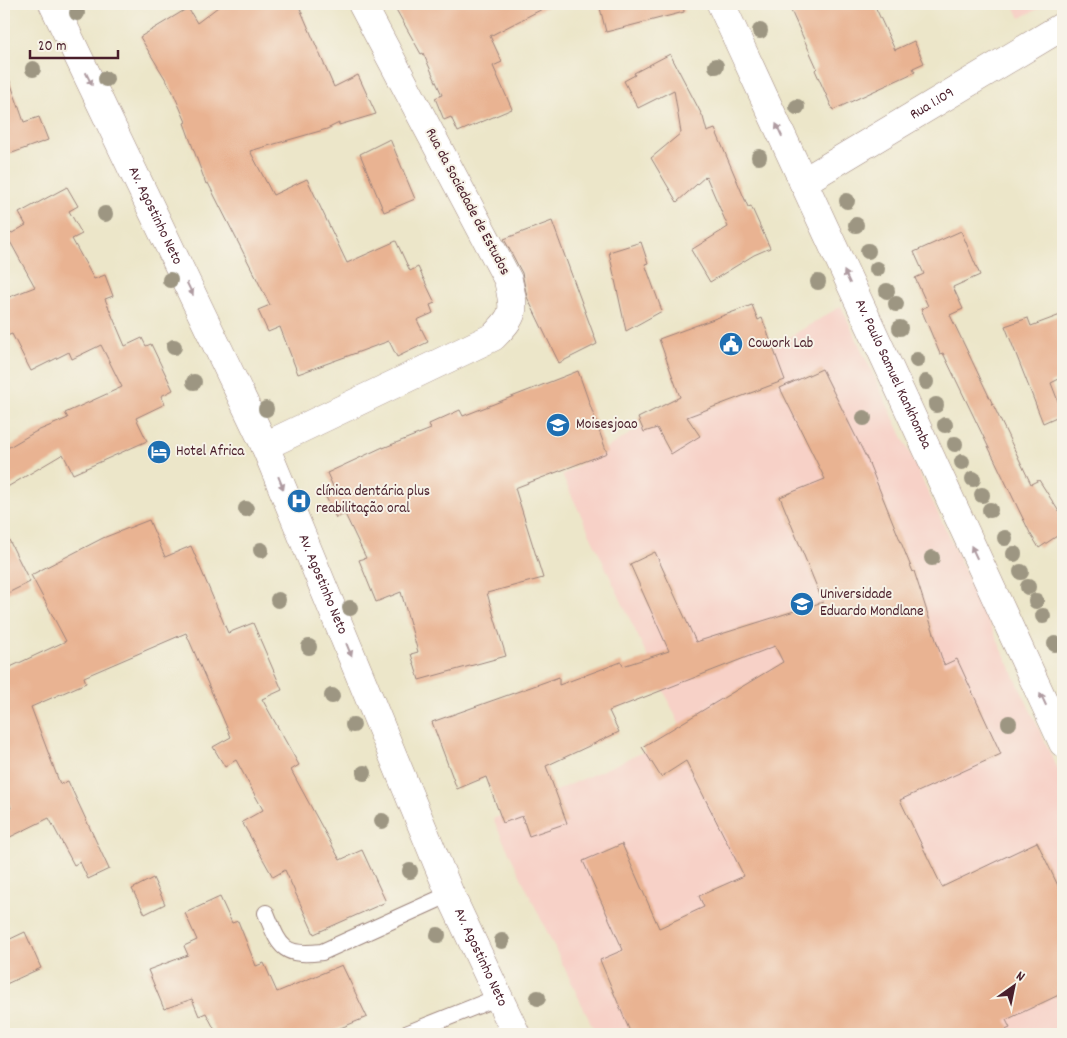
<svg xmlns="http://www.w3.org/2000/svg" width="1067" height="1038" font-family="Dekko,sans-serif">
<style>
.built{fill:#f7d1c7}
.building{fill:#e9b392}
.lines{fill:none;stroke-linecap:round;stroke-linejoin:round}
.lane-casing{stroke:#9b827a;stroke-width:18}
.street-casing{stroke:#9b827a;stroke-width:29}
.lane{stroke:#fff;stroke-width:16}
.street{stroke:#fff;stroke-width:28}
.tree{fill:#9d9682}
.oneway{fill:#ae9aa0}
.labels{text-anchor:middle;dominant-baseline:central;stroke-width:4;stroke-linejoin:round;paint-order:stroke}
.street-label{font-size:15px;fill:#4a1f2b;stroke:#f7f3e8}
.poi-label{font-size:15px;fill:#4a1f2b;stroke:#f7f3e8;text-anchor:start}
</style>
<rect width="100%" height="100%" fill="#f7f3e8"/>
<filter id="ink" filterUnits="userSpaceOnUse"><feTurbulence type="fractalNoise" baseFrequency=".02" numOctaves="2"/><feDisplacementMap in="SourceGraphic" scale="10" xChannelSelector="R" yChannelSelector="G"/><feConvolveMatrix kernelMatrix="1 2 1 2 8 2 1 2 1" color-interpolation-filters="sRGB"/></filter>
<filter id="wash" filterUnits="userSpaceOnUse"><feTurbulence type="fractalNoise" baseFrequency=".0096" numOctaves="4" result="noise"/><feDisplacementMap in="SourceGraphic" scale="20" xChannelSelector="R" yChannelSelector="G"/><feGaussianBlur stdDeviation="1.12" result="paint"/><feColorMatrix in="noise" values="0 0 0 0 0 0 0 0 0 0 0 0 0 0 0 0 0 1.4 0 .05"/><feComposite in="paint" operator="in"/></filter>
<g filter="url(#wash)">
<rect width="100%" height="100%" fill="#ece6c9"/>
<path class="built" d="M1013 4H1048L1020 18Z
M841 306 1063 780V1034H596L493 819 684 734 562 475Z"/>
<g id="blocks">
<path class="building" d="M222 4H298L334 87 358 75 376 114 339 125V123L327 129 250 151 273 195 307 179 347 263 396 241 410 271 418 267 435 303 430 305 433 313 417 320 428 342 397 357 389 341 298 374 280 327 268 332 258 310 270 305 208 183 206 184 184 123 186 122 172 90 140 37 188 8 197 23Z
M393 4H552L490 36 502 62 493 66 512 109 458 132 451 117 444 120 435 98 442 95 423 53 421 54Z
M599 4H683L684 12 606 32Z
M788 4H874L895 50 914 41 924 63 913 68 915 72 833 110 815 70 817 68Z
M670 54 703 117 707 132 715 129 748 207 751 206 770 248 754 255 710 282 691 250 728 227 706 176 677 202 651 158 681 133 674 90 638 108 624 81 635 75 634 73Z
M7 73 24 122 39 117 48 140 4 156V74Z
M390 139 415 199 384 212 360 154Z
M67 187 78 206 69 211 82 234 72 239 94 279 105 275 113 296 105 299 125 346 142 338 146 346 151 344 173 390 161 396 165 404 136 418 147 441 73 474 63 454 4 489V450L35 432 68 418 65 413 122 387 101 345 72 359 69 352 31 371 12 334 4 337V299L35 287 7 236 26 225 19 213Z
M552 221 597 344 559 363 527 297 522 273 504 239Z
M961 231 980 275 953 287 963 309 950 315 1031 484 1039 480 1063 518V532L1039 548 1030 533 943 353 940 354 921 309 928 306 915 278 924 274 914 252Z
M641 242 648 263 645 264 662 311 626 331 609 252Z
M752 305 758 320 762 318 785 380 687 417 700 436 671 454 657 428 644 432 638 418 680 397 659 339Z
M1063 314V377L1051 383 1063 414 1043 423 1005 326 1028 318 1031 326Z
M822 369 868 461 913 572 914 571 944 665 957 659 1001 754 900 800 942 887 1037 842 1063 896V993L1006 1020 1010 1028 996 1034H631L600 960 623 950 583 861 622 844 659 928 704 907 699 896 744 876 686 761 661 777 642 747 783 662 775 646 609 711 619 732 546 766 567 823 529 836 522 816 503 823 486 777 457 789 432 722 559 677V685L621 662 623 666 669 651 630 564 655 552 696 642 823 602 780 497 825 479 780 388Z
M578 371 607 453 515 488 543 578 487 593 506 656 419 680 411 654 418 652 401 592 376 602 359 560 366 558 345 514 336 518 326 497 336 493 327 473 383 447V448L431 429 429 424 460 410 463 416Z
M149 520 165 557 191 546 228 633 253 623 282 690 262 699 299 765 291 770 340 860 362 850 386 902 314 934 285 870 273 877 242 822 263 810 236 760 225 767 213 747 231 737 186 633 84 677 86 683 31 707 60 784 68 781 109 869 88 879 80 862 74 865 49 818 4 840V811L11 808 4 789V670L66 641 31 575 103 538Z
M4 530 30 582 4 595Z
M153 878 165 904 145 914 132 889Z
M220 897 232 923 238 921 256 966 264 963 277 992 342 965 367 1017 326 1034H217L206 1013 199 1016 192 999 164 1009 148 970 188 955 184 946 197 940 185 913Z
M25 932 41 968 4 985V942Z"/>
</g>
</g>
<g filter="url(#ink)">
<use href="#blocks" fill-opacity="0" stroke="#9b827a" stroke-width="1"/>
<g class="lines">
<g class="lane-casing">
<path id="lane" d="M266 913C280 947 282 957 322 952L450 894
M406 1034 499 997"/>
</g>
<g class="street-casing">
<g id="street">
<path id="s1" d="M53 4 265 446 450 894 516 1034"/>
<path id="s2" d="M721 4 1063 743"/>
<path id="s3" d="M803 182 1063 26"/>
<path d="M265 446 493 337C516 314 515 311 508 280L362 4"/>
</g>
</g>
<use href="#lane" class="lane"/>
<use href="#street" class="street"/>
</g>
<g class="tree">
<circle cx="77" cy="13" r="8"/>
<circle cx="760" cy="31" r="8"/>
<circle cx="716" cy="66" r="8"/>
<circle cx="33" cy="69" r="8"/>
<circle cx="106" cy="79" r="8"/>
<circle cx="797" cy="107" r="8"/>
<circle cx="759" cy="157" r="8"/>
<circle cx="847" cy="201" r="8"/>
<circle cx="105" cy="214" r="8"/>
<circle cx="856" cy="225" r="8"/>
<circle cx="868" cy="251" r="8"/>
<circle cx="877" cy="269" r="8"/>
<circle cx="170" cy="280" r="8"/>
<circle cx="818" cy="282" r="8"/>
<circle cx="887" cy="291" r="8"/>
<circle cx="896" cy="304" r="8"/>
<circle cx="900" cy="328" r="8"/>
<circle cx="174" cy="347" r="8"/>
<circle cx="917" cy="360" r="8"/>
<circle cx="194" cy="382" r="8"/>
<circle cx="926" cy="382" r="8"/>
<circle cx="936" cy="405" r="8"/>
<circle cx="266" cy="409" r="8"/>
<circle cx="864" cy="418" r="8"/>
<circle cx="945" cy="425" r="8"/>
<circle cx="955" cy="444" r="8"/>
<circle cx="962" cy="462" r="8"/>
<circle cx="973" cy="479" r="8"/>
<circle cx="982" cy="495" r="8"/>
<circle cx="246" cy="509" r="8"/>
<circle cx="990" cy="510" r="8"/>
<circle cx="1005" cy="538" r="8"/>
<circle cx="261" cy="550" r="8"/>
<circle cx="1014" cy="554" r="8"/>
<circle cx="932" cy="558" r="8"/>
<circle cx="1021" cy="572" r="8"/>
<circle cx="1028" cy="587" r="8"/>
<circle cx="278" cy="600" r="8"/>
<circle cx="1036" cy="601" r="8"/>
<circle cx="350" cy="608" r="8"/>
<circle cx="1043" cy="616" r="8"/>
<circle cx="1055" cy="644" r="8"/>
<circle cx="309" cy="647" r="8"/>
<circle cx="332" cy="696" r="8"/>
<circle cx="1009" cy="723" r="8"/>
<circle cx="353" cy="725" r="8"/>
<circle cx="364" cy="773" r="8"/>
<circle cx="382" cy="821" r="8"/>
<circle cx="410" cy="871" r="8"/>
<circle cx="438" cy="935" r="8"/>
<circle cx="502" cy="941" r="8"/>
<circle cx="538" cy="998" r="8"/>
</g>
<defs><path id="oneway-solid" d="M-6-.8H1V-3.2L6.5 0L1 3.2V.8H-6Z" transform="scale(1.25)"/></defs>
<g class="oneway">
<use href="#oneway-solid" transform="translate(89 79) rotate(64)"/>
<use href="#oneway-solid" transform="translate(779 130) rotate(-115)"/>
<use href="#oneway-solid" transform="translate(847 277) rotate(-115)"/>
<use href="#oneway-solid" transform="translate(190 289) rotate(64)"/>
<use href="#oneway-solid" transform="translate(281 483) rotate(68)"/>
<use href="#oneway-solid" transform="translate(974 552) rotate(-115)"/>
<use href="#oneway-solid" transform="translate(349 650) rotate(68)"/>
<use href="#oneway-solid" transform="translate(1043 699) rotate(-115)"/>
</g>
</g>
<defs>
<g id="civic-disc" transform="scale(1.25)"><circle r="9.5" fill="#1f6fb2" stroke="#f7f3e8"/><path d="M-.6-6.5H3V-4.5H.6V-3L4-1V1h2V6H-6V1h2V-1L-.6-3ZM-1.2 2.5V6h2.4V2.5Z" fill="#fff"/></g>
<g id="school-disc" transform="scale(1.25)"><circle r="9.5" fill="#1f6fb2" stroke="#f7f3e8"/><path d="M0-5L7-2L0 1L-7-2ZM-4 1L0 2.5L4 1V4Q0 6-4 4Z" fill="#fff"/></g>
<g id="hotel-disc" transform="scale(1.25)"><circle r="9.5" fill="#1f6fb2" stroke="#f7f3e8"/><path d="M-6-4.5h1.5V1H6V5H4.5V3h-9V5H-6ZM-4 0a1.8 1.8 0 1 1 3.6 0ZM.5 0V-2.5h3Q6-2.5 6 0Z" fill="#fff"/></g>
<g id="hospital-disc" transform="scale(1.25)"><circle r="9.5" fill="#1f6fb2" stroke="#f7f3e8"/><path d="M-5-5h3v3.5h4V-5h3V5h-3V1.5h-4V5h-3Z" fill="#fff"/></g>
<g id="university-disc" transform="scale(1.25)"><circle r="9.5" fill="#1f6fb2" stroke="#f7f3e8"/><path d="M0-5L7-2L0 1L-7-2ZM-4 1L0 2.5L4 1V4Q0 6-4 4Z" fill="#fff"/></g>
</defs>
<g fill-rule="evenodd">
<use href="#civic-disc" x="731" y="344"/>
<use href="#school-disc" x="558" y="425"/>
<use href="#hotel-disc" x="159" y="452"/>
<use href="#hospital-disc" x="299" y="501"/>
<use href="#university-disc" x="802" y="604"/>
</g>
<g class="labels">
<g class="street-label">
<text stroke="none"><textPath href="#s3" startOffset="151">Rua 1.109</textPath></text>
<text transform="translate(467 202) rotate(62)">Rua da Sociedade de Estudos</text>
<text stroke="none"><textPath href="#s1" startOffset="235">Av. Agostinho Neto</textPath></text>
<text stroke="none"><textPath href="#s2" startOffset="408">Av. Paulo Samuel Kankhomba</textPath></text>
<text stroke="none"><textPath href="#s1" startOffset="640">Av. Agostinho Neto</textPath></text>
<text stroke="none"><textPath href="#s1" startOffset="1045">Av. Agostinho Neto</textPath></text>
</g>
<g class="poi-label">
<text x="748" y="344">Cowork Lab</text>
<text x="576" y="425">Moisesjoao</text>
<text x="176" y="452">Hotel Africa</text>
<text x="316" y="492">clínica dentária plus<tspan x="316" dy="17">reabilitação oral</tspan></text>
<text x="820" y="595">Universidade<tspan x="820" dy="17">Eduardo Mondlane</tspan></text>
</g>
</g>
<rect width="1067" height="1038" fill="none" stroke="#f7f3e8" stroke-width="20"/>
<g transform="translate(1014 986) rotate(33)" stroke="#f7f3e8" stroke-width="4" paint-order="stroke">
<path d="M0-4L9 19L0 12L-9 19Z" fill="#4a1f2b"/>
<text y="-8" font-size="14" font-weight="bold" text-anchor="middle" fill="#4a1f2b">N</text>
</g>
<path d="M30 50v8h88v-8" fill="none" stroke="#4a1f2b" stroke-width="2.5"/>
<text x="38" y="50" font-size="15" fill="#4a1f2b" stroke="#f7f3e8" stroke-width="4" paint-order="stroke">20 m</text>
</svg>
